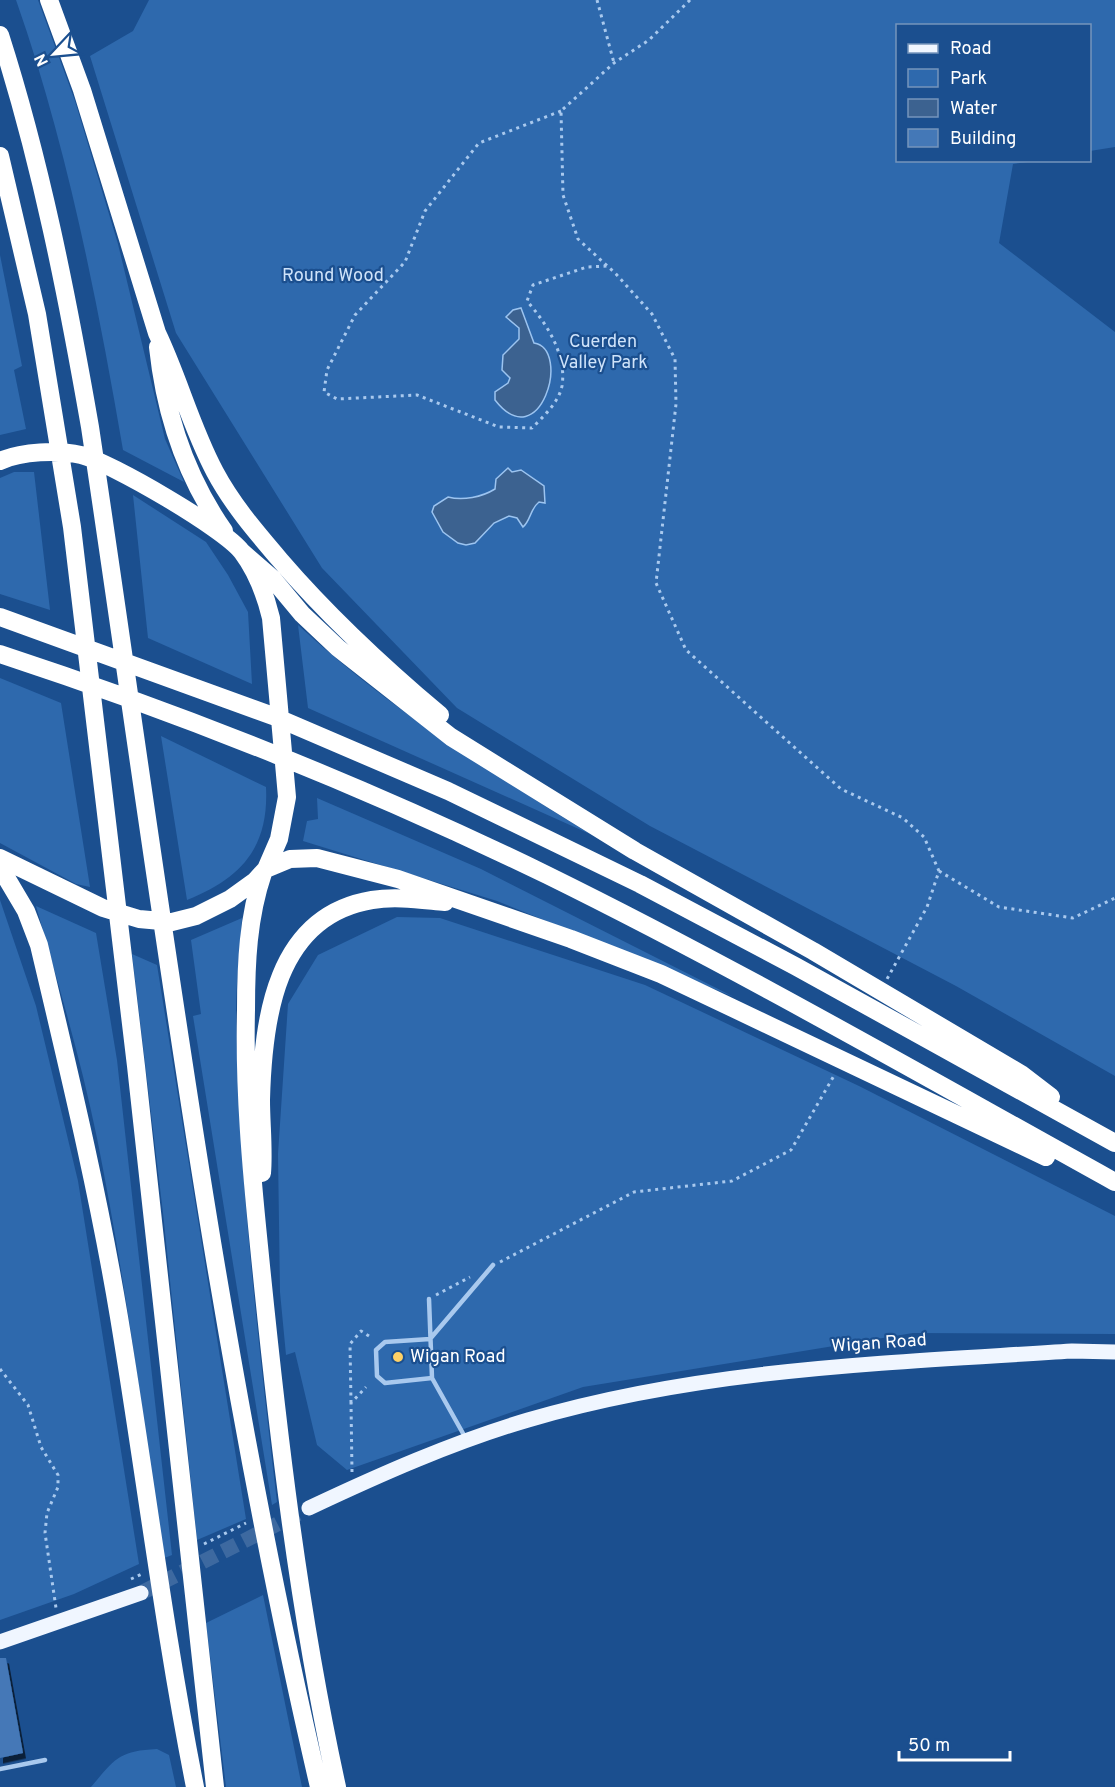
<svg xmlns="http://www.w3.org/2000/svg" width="1115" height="1787" font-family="Overpass,sans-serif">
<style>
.green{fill:#2e69ad}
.water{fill:#3c6290;stroke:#9cc4f0;stroke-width:1.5}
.building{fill:#4478b7;filter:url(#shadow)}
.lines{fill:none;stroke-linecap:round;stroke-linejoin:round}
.primary-tunnel{stroke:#3d69a0;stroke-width:15;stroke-dasharray:15 8;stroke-linecap:butt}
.path{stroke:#a9c9ee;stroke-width:3;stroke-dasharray:3 4.5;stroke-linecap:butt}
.service{stroke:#a9c9ee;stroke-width:4.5}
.primary{stroke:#f0f6ff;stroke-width:15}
.motorway{stroke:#fff;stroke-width:18}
.poi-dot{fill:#ffd166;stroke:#1b4f8f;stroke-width:2}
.labels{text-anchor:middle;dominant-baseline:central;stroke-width:4.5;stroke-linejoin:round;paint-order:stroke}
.park-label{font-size:18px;fill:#cfe3fa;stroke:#1b4f8f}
.street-label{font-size:18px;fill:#fff;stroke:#1b4f8f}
.poi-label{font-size:18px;fill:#fff;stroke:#1b4f8f;text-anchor:start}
</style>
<defs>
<filter id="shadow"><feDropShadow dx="3" dy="5.5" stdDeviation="0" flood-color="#0009"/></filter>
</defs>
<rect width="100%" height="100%" fill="#1b4f8f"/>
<path class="green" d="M16 0H38L75 101 118 244 165 439 184 482 123 450C97 299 67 145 16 0Z
M149 0H1115V147L1090 151V26H898V160L1035 161 1013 164 999 243 1115 332V1076L956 986 650 826 457 708 322 568 176 333 90 56 133 31Z
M0 255 22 366 14 370 26 429 0 435Z
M14 472H34L50 610 0 594V478Z
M133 495 206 542 228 575 248 612 252 684 148 638Z
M298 625C387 707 488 771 590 834L308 708Z
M0 678 61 703 90 887 76 884 0 843Z
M161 736 266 787C269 847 242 878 187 900Z
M317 798 481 869 734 997 497 901 303 841 307 821 318 819Z
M0 900 36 1006 78 1181 139 1564 74 1594 0 1620Z
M36 906 96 933 117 1060 172 1555 162 1559C144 1418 125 1278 97 1138 81 1060 58 983 36 906Z
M397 917 440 918 645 985 859 1086 1115 1216V1334L913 1333 583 1387 347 1470 317 1445 295 1352 286 1355 280 1292 278 1154 288 1004 318 955Z
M242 918C240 950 236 982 236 1013 239 1177 258 1340 277 1502L272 1505 193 1016 201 1014 191 940Z
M132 954 157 965 246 1519 197 1540 163 1213Z
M263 1595 302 1787H226L206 1623Z
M157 1749 169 1755 176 1787H91C115 1759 118 1751 157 1749Z"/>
<path class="water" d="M521 308 534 343C572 349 540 458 495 400V392L508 383 510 378 502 370 503 355 519 339V328L506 317 513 310Z
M508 468 512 472 521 470 544 486 545 503 539 502C530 509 531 520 523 527L517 518 509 516 494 523 475 543 466 545 458 543 443 532 432 512 434 506 448 497C463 501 482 497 495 489L496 479Z"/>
<path class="building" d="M0 1658H6L23 1753 0 1758Z"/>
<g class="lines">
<path class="primary-tunnel" d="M141 1593 309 1508"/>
<path class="path" d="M597 0 614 63
M690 0 649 40 614 63 561 111 563 195 578 239 616 274 652 314 675 359 676 404 656 583 686 650 841 789 903 818 924 837 939 871 927 907 887 979
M561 111 479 143 425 211 405 262 355 315 327 370 324 392 337 399 417 395 499 427 532 428C543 417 559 402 562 386 567 354 546 323 527 301L533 285 587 267 607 266
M939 871 999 907 1073 918 1115 898
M500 1262 634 1192 732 1181 791 1150 835 1074
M436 1295 470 1277
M0 1369 28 1405 41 1447 58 1475V1487L47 1513 45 1533 56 1608
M351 1403 350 1344 361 1331 372 1338
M352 1472 351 1403 366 1387
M204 1544 246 1523
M131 1579 144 1573"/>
<path class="service" d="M429 1299 432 1378 465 1437
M432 1378 385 1383 377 1376 376 1350 385 1342 430 1339 493 1265
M0 1769 45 1760"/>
<path class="primary" d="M309 1508C379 1475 453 1442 528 1420 705 1368 889 1363 1072 1351L1115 1352
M0 1642 141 1593"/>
<path class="motorway" d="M49 0 82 90 157 333C179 379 191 427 215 472 232 504 256 532 280 560 329 617 383 667 440 715
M0 35C41 163 67 295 90 427 158 881 214 1339 319 1787
M0 156 37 314 72 527 136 1066 215 1787
M158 347C165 414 185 475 224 531
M0 461C22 451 58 450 81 455 110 462 225 529 242 552 257 572 265 593 271 618L287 797 279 839 266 869 255 881 230 899 196 916 172 922 139 919 103 908 0 858
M241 551 272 578 302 614 338 648 451 737 635 851 813 951 1021 1074 1051 1097
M0 617 273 716 448 791 640 884 795 966 1115 1143
M0 654C186 715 370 789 547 875 740 970 927 1078 1115 1182
M0 867 26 911 39 945C68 1068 98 1191 119 1317 145 1474 164 1631 195 1787
M266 869 290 859 317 858 398 879 571 939 661 974 1046 1157
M263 873C248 917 246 963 246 1010 244 1089 251 1167 259 1246 277 1427 298 1609 337 1787
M262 1173C264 1149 261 1124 261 1100 263 1019 275 916 372 900 396 896 422 900 445 902"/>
</g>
<circle class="poi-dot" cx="398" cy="1357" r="6"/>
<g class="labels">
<g class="park-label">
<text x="333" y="276">Round Wood</text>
<text x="603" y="342">Cuerden<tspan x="603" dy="21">Valley Park</tspan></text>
</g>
<g class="street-label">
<text transform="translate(879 1344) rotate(-4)">Wigan Road</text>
</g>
<g class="poi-label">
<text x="410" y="1357">Wigan Road</text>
</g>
</g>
<rect x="896" y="24" width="195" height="138" fill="#1b4f8f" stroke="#7695bc" stroke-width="1.5"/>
<rect x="908" y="44" width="30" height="9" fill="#f0f6ff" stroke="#7695bc" stroke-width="1.5"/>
<text x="950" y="54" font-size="18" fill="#ffffff">Road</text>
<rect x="908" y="69" width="30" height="18" fill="#2e69ad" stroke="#7695bc" stroke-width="1.5"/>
<text x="950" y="84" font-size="18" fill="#ffffff">Park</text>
<rect x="908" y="99" width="30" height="18" fill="#3c6290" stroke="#7695bc" stroke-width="1.5"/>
<text x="950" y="114" font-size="18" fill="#ffffff">Water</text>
<rect x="908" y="129" width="30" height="18" fill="#4478b7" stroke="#7695bc" stroke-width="1.5"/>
<text x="950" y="144" font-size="18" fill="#ffffff">Building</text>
<g transform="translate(54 54) rotate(244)" stroke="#1b4f8f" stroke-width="4.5" paint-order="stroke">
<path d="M0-4.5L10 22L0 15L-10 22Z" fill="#ffffff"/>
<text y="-9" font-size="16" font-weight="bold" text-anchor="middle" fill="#ffffff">N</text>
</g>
<path d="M899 1751v9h111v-9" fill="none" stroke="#ffffff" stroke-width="3"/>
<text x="908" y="1751" font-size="18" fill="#ffffff" stroke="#1b4f8f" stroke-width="4.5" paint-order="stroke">50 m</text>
</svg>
